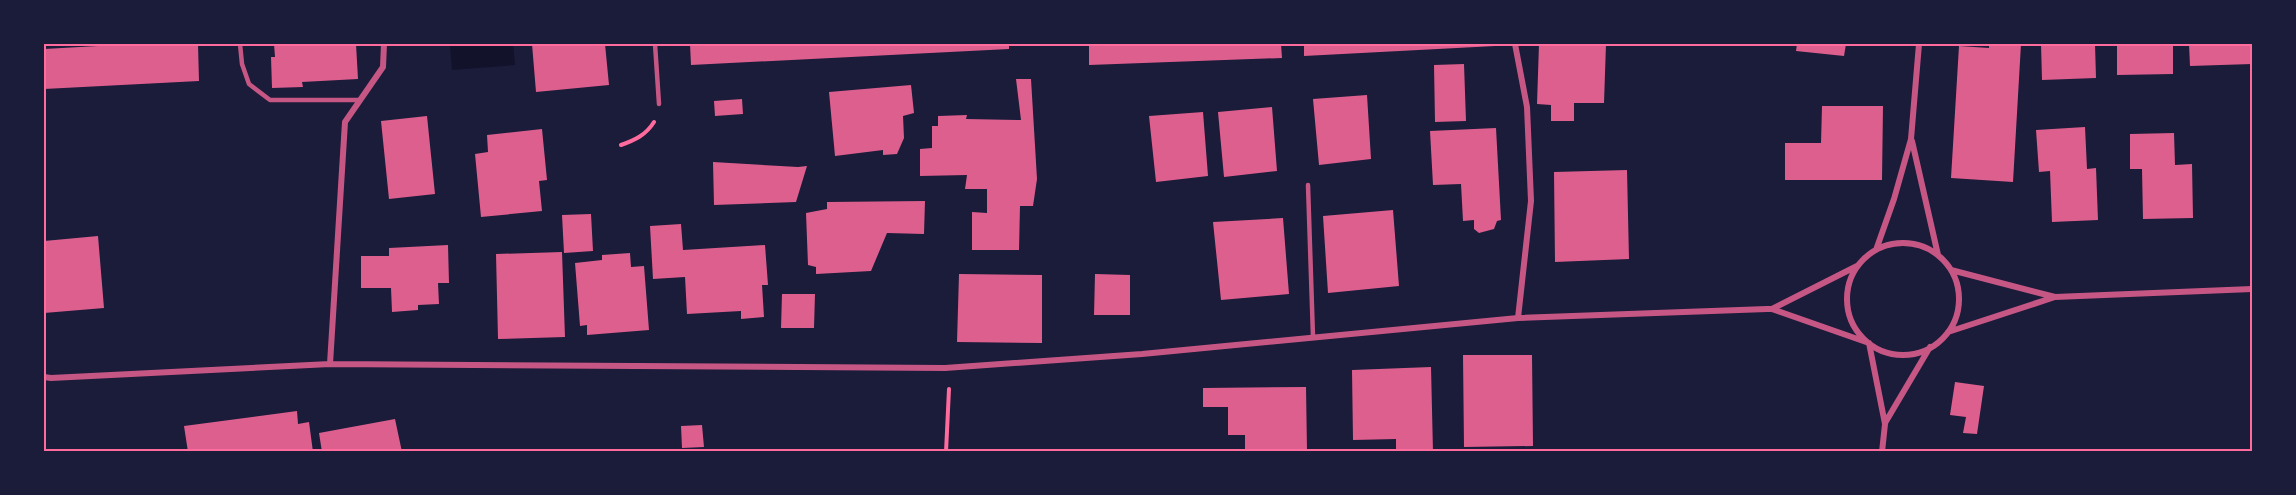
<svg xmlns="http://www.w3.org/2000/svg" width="2296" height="495" font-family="'Asap Condensed',sans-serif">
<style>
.water{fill:#12122b}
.building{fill:#dd5f8e}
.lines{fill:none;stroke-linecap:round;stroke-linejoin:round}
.path{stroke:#ff6b9d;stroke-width:4}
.service{stroke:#c65784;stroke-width:4.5}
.minor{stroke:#c65784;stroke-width:6}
.neatline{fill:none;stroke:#ff6b9d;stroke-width:2}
</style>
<rect width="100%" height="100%" fill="#1b1b3a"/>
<path class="water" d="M465 44H513L515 65 452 70 450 45Z"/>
<path class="building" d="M134 44H198L199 81 44 89V49Z
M274 44H356L358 79 302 82 303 87 272 88 271 57H275Z
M532 44H605L609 85 536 92Z
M690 44H1009V49L691 65Z
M1089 44H1281L1282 58 1089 65Z
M1304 44H1495V46L1304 56Z
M1539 44H1606L1604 103H1574V121H1551V105L1537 104Z
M1797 44H1846L1844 56 1796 51Z
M1989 44H2021L2013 182 1951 178 1959 46 1989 48Z
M2041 44H2095L2096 78 2042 80Z
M2117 44H2173V74L2117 75Z
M2189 44H2252V64L2190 66Z
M1464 64 1466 121 1435 122 1434 65Z
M1016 79H1031L1037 179 1033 206H1020L1019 250H972V212L987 213V189H965L967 175 920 176V149L932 148V126H938V116L967 115 966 119 1021 120Z
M911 85 914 113 903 116 904 138 897 154 883 155V150L835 156 829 92Z
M1367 95 1371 159 1319 165 1313 99Z
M742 99 743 114 715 116 714 101Z
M1822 106H1883L1882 180H1785V143H1821Z
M1272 107 1277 171 1224 177 1218 112Z
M1203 112 1208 176 1156 182 1149 116Z
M427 116 435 194 389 199 381 121Z
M2085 127 2087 169 2096 168 2098 220 2052 222 2050 171 2039 172 2036 130Z
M1496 128 1501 220 1497 221 1494 229 1479 233 1474 229V220L1463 221 1461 184 1433 185 1430 131Z
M542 129 547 180 539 181 542 211 481 217 475 154 488 152 487 135Z
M2174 133 2175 165 2192 164 2193 218 2143 219 2142 169H2130V134Z
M713 162 798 167 807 166 796 202 714 205Z
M1627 170 1629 259 1555 262 1554 172Z
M925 201 924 234 887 233 871 271 816 274V267L808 265 806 213 827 209V202Z
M1393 210 1399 286 1328 293 1323 216Z
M591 214 593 251 564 253 562 215Z
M1283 218 1289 294 1221 300 1213 222Z
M681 224 683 250 765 245 768 285H762L764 317 741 319V311L687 314 685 277 653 279 650 226Z
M98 236 104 308 44 313V241Z
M448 245 449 283H438L439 304 418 305V310L392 312 391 288H361V256H389V248Z
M562 252 565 337 498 339 496 254Z
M630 253 631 267 644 266 649 330 587 335V325L580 326 575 263 602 260V255Z
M959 274 1042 275V343L957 342Z
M1095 274 1130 275V315H1094Z
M782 294H815L814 328H781Z
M1463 355H1532L1533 446 1464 447Z
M1431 367 1433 452H1396V439L1353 440 1352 370Z
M1955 382 1984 386 1977 434 1963 433 1966 417 1950 415Z
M1306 387 1307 451 1245 452V435H1228V407H1203V388Z
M297 411 298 424 309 422 313 452H188L184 426Z
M395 419 402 452H322L319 433Z
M702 425 704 447 682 448 681 426Z"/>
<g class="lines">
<path class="path" d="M621 145C635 140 646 135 654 122
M946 452 949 389"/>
<path class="service" d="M240 44 242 64 249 84 270 100H360
M655 44 659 104
M1308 185 1313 337"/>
<path class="minor" d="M1515 44 1527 107 1531 201 1518 318
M1912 141 1938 255
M1847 299a56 56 0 1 1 112 0a56 56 0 1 1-112 0Z
M1876 250 1894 199 1911 139 1919 44
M1951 270 2055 297
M1772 309 1857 266
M1948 332 2055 297 2252 289
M1869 343 1885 424 1882 452
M330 364 345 122 383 67 384 44
M44 377 51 378 330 364 945 368 1142 354 1518 318 1767 309H1772L1869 343
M1885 423 1930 347"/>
</g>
<rect width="2296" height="495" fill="none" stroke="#1b1b3a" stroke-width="90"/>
<rect x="45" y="45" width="2206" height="405" class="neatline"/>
</svg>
